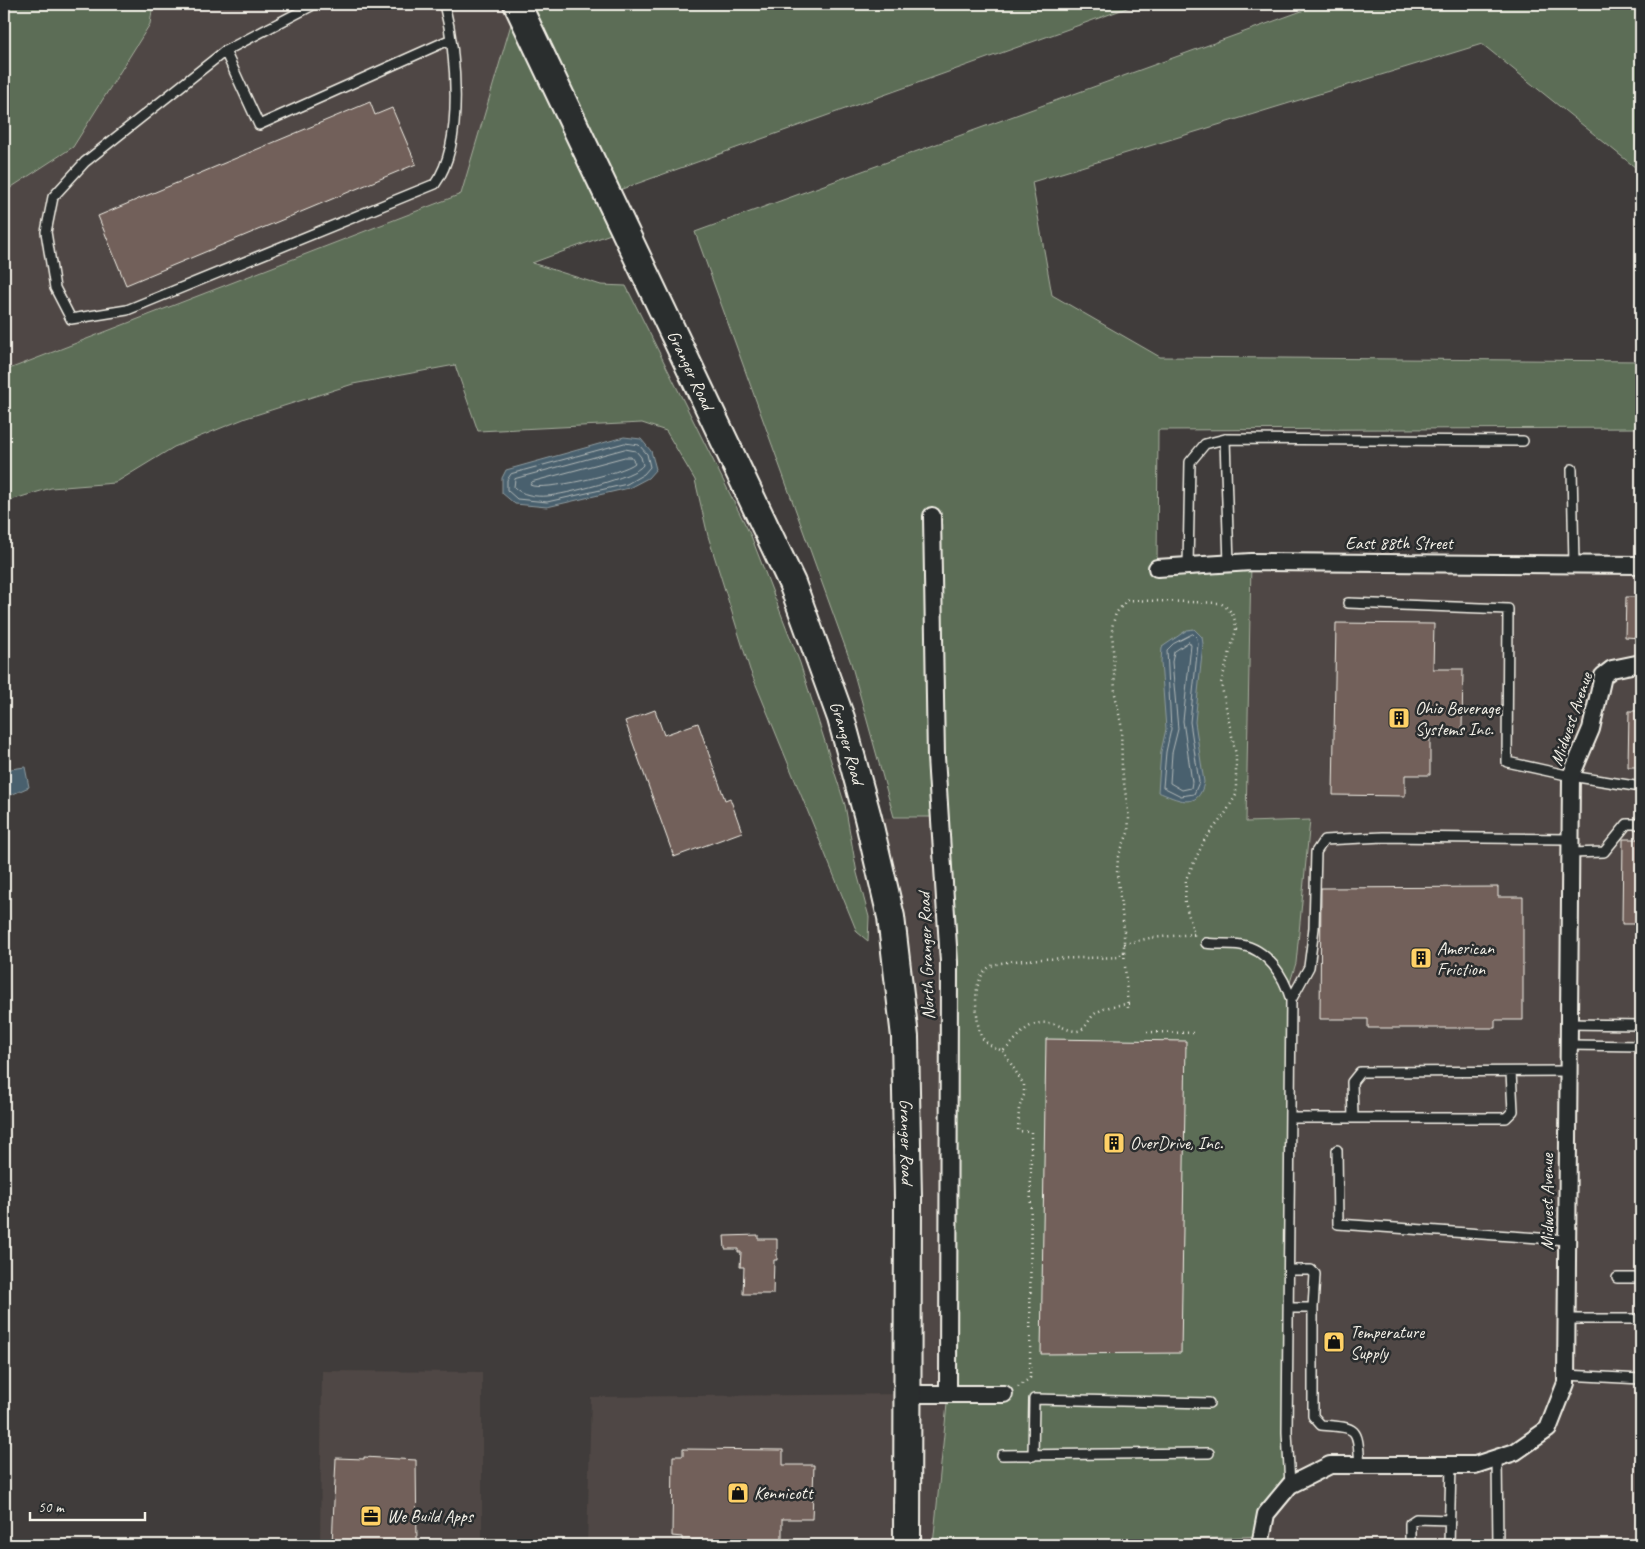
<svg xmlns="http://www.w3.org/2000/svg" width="1645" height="1549" font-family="Caveat,sans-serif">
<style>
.built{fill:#4f4744}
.green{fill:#5b6d56;stroke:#a8af9f}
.water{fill:#4a616e;stroke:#8e9b9f}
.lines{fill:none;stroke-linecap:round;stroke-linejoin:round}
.shore{stroke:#b0b7b7;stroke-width:1}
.building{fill:#72605a;stroke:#f4f1e8}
.service-casing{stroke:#f4f1e8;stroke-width:12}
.minor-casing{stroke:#f4f1e8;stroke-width:20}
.primary-casing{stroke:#f4f1e8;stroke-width:30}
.path{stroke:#f4f1e8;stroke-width:2.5;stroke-dasharray:1 4;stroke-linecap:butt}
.service{stroke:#2a2d2e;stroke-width:9}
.minor{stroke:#2a2d2e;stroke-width:16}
.primary{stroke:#2a2d2e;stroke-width:26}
.labels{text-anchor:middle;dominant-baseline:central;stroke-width:5;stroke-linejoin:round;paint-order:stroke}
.street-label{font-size:18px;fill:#f4f1e8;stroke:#2a2d2e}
.poi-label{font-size:18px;fill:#f4f1e8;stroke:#2a2d2e;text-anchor:start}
</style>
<rect width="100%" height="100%" fill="#403c3b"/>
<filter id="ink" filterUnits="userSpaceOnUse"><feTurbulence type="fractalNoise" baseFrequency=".02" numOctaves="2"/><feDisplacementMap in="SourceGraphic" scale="10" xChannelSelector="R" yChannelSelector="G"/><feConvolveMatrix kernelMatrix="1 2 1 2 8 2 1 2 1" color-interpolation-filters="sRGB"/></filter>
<g filter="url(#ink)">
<path class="built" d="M153 4H517L518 6 461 194 4 371V192L73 147 150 24Z
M1641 565V1545H587L591 1397 908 1394 905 1037 868 818 939 817 1157 568Z
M322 1371 482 1372V1545H320Z"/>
<path class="green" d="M4 4H153L150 24 73 147 4 192Z
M517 4H1138L608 194 624 229 532 263 601 285 626 286 751 536 800 663 845 805 857 873 869 917 868 941 857 932 750 670 708 536 695 480 666 431 642 423 478 431 455 365 353 384 246 418 174 447 115 483 51 488 4 502V371L461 194Z
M1321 4H1641V172L1482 44 1032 182 1052 295 1160 357 1641 361V428L1158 430 1157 568 1251 562 1246 822 1310 820 1296 963 1288 989 1289 1479 1262 1536 1060 1545H933L948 1394 939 817H894L851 663 695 232Z"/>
<path class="water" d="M624 437 641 439 651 451 656 469 648 478 629 488 547 507 515 504 502 493V478L506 470Z
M1194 629 1202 637 1203 644 1195 722 1204 782C1199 812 1176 799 1158 792L1161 751 1166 729 1161 662 1162 647 1187 630Z
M25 767 29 787 4 798V770Z"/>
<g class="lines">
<path class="shore" d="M625 443 639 445 647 454 650 467 644 474 627 484 547 502 517 499 507 490V480L511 474Z
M625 449 636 451 641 457 643 465C636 477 563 495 547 496 536 497 521 495 514 487L515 479Z
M625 457H631L635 463C624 473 542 492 530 485L532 482Z
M1193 634 1197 638 1198 644 1190 722 1199 782 1194 794 1181 796 1163 787 1166 752 1171 729 1167 650 1173 644Z
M1189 642 1191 645 1183 721 1192 782 1191 788 1182 790 1170 783 1172 753 1178 729 1172 662 1174 652Z"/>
</g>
<path class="building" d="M370 102 375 115 392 108 416 164 126 285 98 216Z
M1626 597H1641V638L1625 637Z
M1336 623 1434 624 1433 669H1463L1462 730 1430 729V775H1405V796L1333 795Z
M655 710 664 735 698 723 725 800 730 798 742 832 674 857 625 721Z
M1629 711H1641V767H1628Z
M1623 839H1641V924H1622Z
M1498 887V897H1523V1020H1495V1028H1368V1019H1320L1321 888Z
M1046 1039 1186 1041 1181 1353 1041 1354Z
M758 1235V1239H777V1260H774L773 1294H743L744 1267H740L741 1252H738V1249H725L724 1236Z
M683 1449 783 1450V1465H814L812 1519H782V1541L682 1540V1537L672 1536 673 1456H683Z
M364 1457 416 1460 417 1545H332L336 1458 364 1459Z"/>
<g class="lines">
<g class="service-casing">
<path id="service" d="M315 4 225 51 259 125 449 40
M225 51 85 162 53 197 46 232 55 288 71 319 127 310 435 184C465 143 456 51 444 4
M1572 469 1574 564
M1229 564 1225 439 1523 441
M1188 566 1190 462 1205 444 1225 439
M1348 603 1508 609 1507 762 1571 776 1641 787
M1570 853 1604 852 1627 824H1641
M1206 943C1217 945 1229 943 1241 945 1267 949 1284 976 1291 1000L1287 1432 1290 1485
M1291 1000 1309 967 1314 928 1316 852 1324 840 1383 837 1570 839
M1569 1024 1641 1025
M1569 1045 1641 1046
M1291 1118H1506L1513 1111 1511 1072
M1353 1118 1352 1082 1360 1072 1568 1071
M1337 1150 1338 1224 1567 1240
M1617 1278H1641
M1289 1308H1313L1315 1274 1311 1270H1289
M1313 1308V1416L1321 1425C1359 1428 1357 1427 1360 1465
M1567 1319H1641
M1566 1375 1641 1379
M1002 1455 1209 1453
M1033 1456 1034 1399 1209 1403
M1497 1458 1498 1545
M1410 1545V1523L1416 1519 1450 1520
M1449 1545 1451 1465"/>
</g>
<g class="minor-casing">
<path id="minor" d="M932 516 936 757 949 962 948 1394
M1157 568 1251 562 1641 565
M908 1394H1004
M1260 1545 1266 1514 1290 1485 1330 1465H1475L1515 1452 1548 1429 1566 1383 1571 776 1591 729 1603 676 1612 669 1641 663"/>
</g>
<g class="primary-casing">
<g id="primary">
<path id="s1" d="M517 4 792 583 841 718 868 818 891 917 905 1037 908 1199 907 1545"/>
</g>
</g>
<path class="path" d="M1124 944 1150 938 1194 934
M1124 952 1128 1008
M1129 1004C1117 1005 1107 1006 1096 1013 1088 1018 1087 1030 1077 1031 1068 1031 1062 1026 1054 1024 1025 1018 1022 1037 1003 1051 981 1042 979 1038 977 1014 975 1000 975 979 988 968 1001 956 1095 959 1118 957L1124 952V929L1117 873 1118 857 1128 833 1129 818 1122 769 1121 724 1115 694 1112 627 1116 613 1127 600 1220 603C1231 609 1236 618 1236 630L1221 683 1236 755V795L1225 814 1205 839 1186 879 1185 902 1195 938
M1147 1032 1194 1033
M1003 1051 1024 1085V1095L1019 1108 1018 1131 1031 1132 1030 1378 1018 1387"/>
<use href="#service" class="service"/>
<use href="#minor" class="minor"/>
<use href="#primary" class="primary"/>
</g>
</g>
<defs>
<g id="building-square" transform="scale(1.125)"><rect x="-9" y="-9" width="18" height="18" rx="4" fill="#ffd166" stroke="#2a2d2e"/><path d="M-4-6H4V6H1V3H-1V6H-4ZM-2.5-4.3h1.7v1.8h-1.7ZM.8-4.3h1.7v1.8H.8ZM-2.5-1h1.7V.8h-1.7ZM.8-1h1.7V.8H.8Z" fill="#111"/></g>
<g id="shop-square" transform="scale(1.125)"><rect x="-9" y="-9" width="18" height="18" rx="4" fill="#ffd166" stroke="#2a2d2e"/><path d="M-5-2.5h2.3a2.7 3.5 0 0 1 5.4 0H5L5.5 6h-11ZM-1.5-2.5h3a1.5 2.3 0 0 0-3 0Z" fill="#111"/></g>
<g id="office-square" transform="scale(1.125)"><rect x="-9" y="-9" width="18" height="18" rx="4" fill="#ffd166" stroke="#2a2d2e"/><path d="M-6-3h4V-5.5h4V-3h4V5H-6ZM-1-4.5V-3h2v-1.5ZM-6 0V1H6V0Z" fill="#111"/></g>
</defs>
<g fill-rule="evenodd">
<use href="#building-square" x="1399" y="718"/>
<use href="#building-square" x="1421" y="958"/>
<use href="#building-square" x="1114" y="1143"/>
<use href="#shop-square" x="1334" y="1342"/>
<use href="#shop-square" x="738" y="1493"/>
<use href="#office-square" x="371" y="1516"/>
</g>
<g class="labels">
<g class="street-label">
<text stroke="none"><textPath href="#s1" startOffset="405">Granger Road</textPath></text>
<text x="1399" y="543">East 88th Street</text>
<text transform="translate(1571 719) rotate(-71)">Midwest Avenue</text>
<text stroke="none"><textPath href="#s1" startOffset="810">Granger Road</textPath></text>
<text transform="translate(926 956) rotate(-92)">North Granger Road</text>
<text stroke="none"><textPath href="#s1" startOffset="1215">Granger Road</textPath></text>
<text transform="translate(1547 1202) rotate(-90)">Midwest Avenue</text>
</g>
<g class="poi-label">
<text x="1415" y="708">Ohio Beverage<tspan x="1415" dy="21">Systems Inc.</tspan></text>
<text x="1437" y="948">American<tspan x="1437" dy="21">Friction</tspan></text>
<text x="1130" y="1143">OverDrive, Inc.</text>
<text x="1350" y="1332">Temperature<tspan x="1350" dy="21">Supply</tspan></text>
<text x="754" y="1493">Kennicott</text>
<text x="387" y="1516">We Build Apps</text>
</g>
</g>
<rect width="1645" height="1549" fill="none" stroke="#2a2d2e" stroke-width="20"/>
<rect x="10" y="10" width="1625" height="1529" fill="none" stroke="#f4f1e8" stroke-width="2" filter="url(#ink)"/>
<path d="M30 1512v8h115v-8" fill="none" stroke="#f4f1e8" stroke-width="2.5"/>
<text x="38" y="1512" font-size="15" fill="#f4f1e8" stroke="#2a2d2e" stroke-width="4" paint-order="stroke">50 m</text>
</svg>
